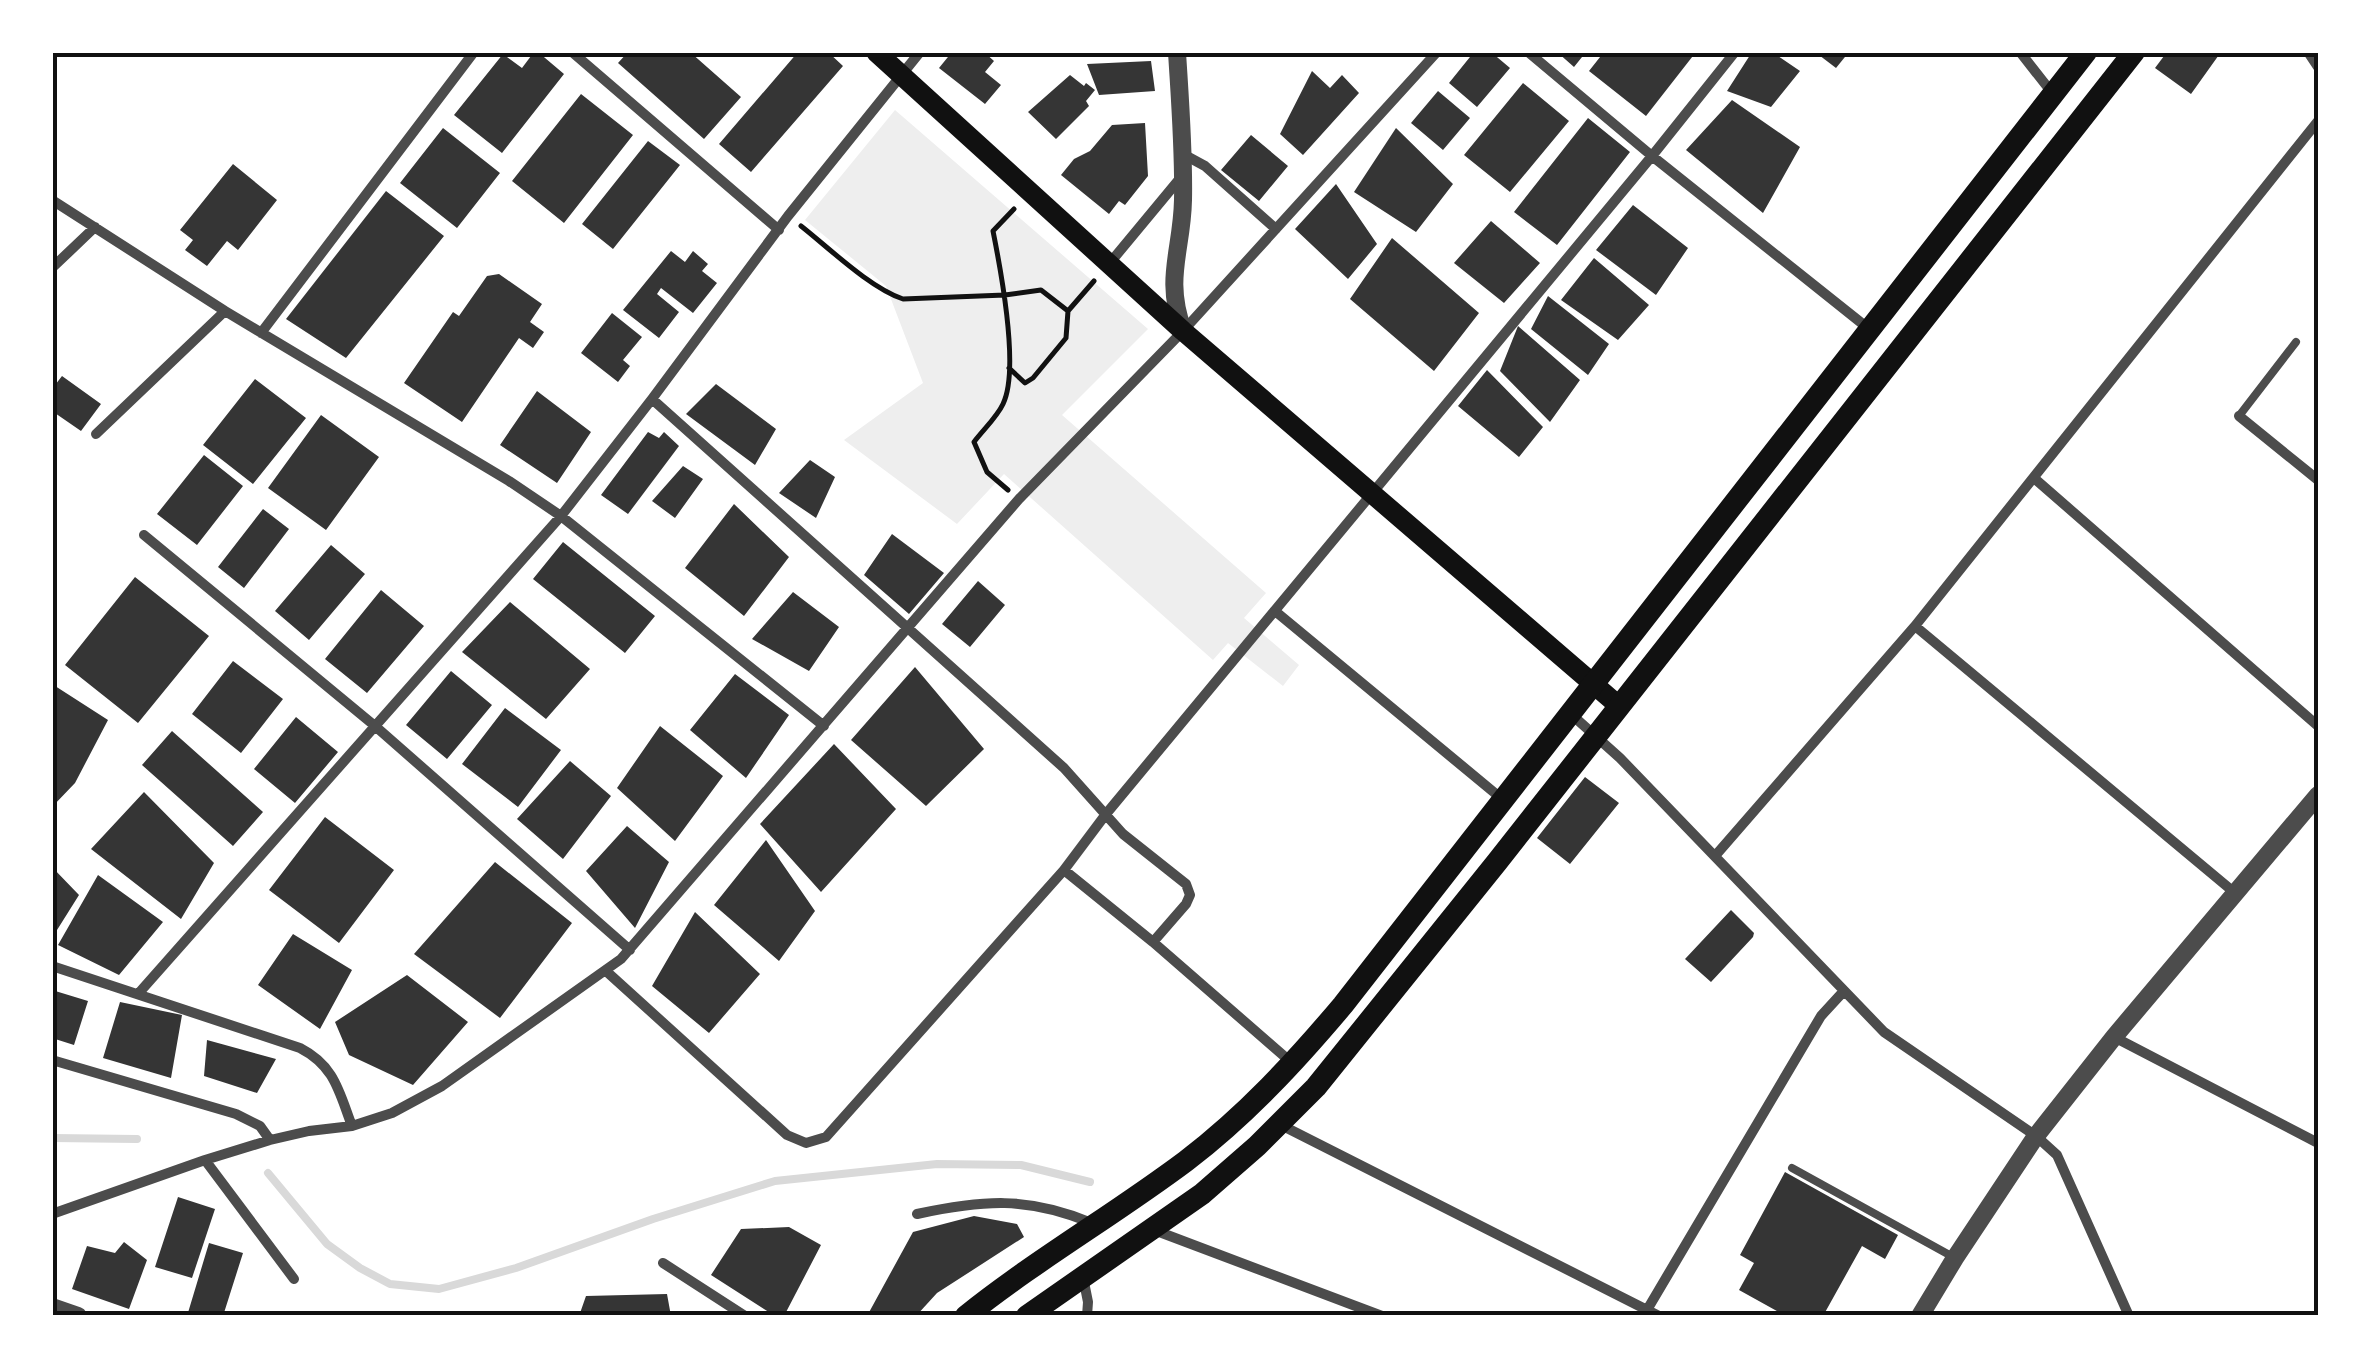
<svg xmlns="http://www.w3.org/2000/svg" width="2371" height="1368" font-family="'Alegreya Sans',sans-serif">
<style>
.green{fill:#eee}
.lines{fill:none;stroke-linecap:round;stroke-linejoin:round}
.stream{stroke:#d9d9d9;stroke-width:8}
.building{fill:#353535}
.path{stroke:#111;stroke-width:5}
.service{stroke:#4c4c4c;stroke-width:8}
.minor{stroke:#4c4c4c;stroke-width:10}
.tertiary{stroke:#4c4c4c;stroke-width:18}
.secondary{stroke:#111;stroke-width:20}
.primary{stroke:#111;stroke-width:22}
.neatline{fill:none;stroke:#111;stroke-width:4}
</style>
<rect width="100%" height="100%" fill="#fff"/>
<path class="green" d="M895 110 1148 329 1062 415 1266 593 1244 618 1299 665 1283 686 1228 643 1213 660 1004 474 957 524 844 440 923 383 886 286 805 220Z"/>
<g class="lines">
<path class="stream" d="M52 1138 137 1139
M268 1173 327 1244 360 1268 390 1284 439 1289 516 1268 653 1219 775 1181 937 1164 1021 1165 1090 1182"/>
</g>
<path class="building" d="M534 52H538L564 74 502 153 454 115 503 54 522 68Z
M628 52H690L741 97 704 139 618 63Z
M798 52H828L843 66 751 172 719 144Z
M952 52H984L994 61 985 72 1001 85 985 104 939 68Z
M1474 52H1491L1510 68 1477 107 1449 83Z
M1557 52H1586L1574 67Z
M1604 52H1696L1646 116 1589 71Z
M1752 52H1772L1800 71 1771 107 1727 91Z
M1815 52H1849L1836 68Z
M2167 52H2221L2191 94 2155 68Z
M1151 61 1155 91 1099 95 1087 64Z
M1312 71 1330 88 1342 75 1359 93 1303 155 1280 134Z
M1070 75 1084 86 1086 83 1095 90 1086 101 1089 106 1056 139 1028 112Z
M1523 83 1569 121 1510 192 1464 155Z
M1438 91 1470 118 1443 150 1411 123Z
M581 94 633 135 564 223 512 181Z
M1732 100 1800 147 1763 213 1686 150Z
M1588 118 1630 152 1557 245 1514 212Z
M1145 123 1148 176 1125 205 1119 201 1109 214 1061 175 1074 159 1090 151 1112 125Z
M443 128 500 173 457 228 400 183Z
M1396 128 1453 184 1416 232 1354 192Z
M1251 135 1288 166 1259 201 1221 170Z
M648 141 680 165 613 249 582 224Z
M233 164 277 200 238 250 227 241 207 266 185 250 193 240 180 230Z
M1336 184 1377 244 1348 279 1295 229Z
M386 191 444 236 346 358 286 319Z
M1633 205 1688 248 1656 295 1596 250Z
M1491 221 1540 263 1504 303 1454 263Z
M1392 238 1479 313 1434 371 1350 299Z
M671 251 685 262 693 251 708 264 702 271 717 283 693 313 661 288 657 294 679 312 659 338 623 310Z
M1594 258 1649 305 1618 340 1561 300Z
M499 274 542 304 530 322 544 332 533 348 519 338 462 422 404 383 453 312 459 316 487 276Z
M1548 296 1609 344 1588 375 1531 329Z
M612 313 642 337 623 360 630 366 618 382 581 353Z
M1518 326 1580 380 1550 422 1500 371Z
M1487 370 1543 427 1519 457 1458 406Z
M62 376 101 404 81 431 52 411V389Z
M255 379 306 418 253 484 203 445Z
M716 384 776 429 755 465 686 414Z
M537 391 591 432 557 483 500 445Z
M321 415 379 457 326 530 268 488Z
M648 432 659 438 664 432 679 446 628 514 601 495Z
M204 455 243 486 197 545 157 514Z
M810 460 835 477 816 518 779 493Z
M683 466 703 479 675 518 652 501Z
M734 504 789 557 744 616 685 568Z
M263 509 289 529 244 588 218 567Z
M892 534 944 573 909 614 864 575Z
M563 542 655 616 625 653 533 579Z
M331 545 365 574 309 640 275 611Z
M135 577 209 636 138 723 65 665Z
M978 581 1005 605 970 647 942 624Z
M381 590 424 626 367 693 325 659Z
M793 592 839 627 809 671 752 639Z
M510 602 590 669 546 719 462 652Z
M233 661 283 699 241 753 192 714Z
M915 667 984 749 926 806 851 740Z
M451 671 492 705 447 759 406 725Z
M735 674 789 715 746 778 690 730Z
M52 684 108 720 75 783 52 807Z
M505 708 561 750 518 807 462 764Z
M296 717 338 752 295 803 254 769Z
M660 726 723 776 675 841 617 788Z
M172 731 263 812 233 846 142 765Z
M834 744 896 809 821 892 760 824Z
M570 761 611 796 563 859 517 819Z
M1585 777 1619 803 1570 864 1537 838Z
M144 792 214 863 181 919 91 849Z
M325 817 394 870 339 943 269 890Z
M627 826 669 862 635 928 586 871Z
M766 840 815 911 779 961 714 905Z
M495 862 572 923 500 1018 414 954Z
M52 867 79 895 52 938Z
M98 875 163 922 119 975 58 945Z
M1731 910 1754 933 1753 937 1711 982 1685 959Z
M695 912 760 974 709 1033 652 986Z
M293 934 352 970 320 1029 258 985Z
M407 975 468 1022 413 1085 349 1055 335 1022Z
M52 990 88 1001 74 1045 52 1038Z
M120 1002 182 1015 171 1078 103 1058Z
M207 1040 276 1059 257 1093 204 1076Z
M1785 1172 1898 1235 1885 1259 1862 1246 1823 1316H1786L1739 1290 1754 1263 1740 1255Z
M178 1197 215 1209 192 1278 155 1267Z
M974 1216 1017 1224 1024 1237 937 1293 916 1316H867L913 1232Z
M789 1227 821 1245 784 1316H775L711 1275 741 1229Z
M124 1242 147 1260 129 1309 72 1289 87 1246 115 1253Z
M209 1243 243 1253 223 1316H187Z
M667 1294 671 1316H579L586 1296Z"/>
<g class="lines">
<path class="path" d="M801 226C829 248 870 288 903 299L1005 295 1041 290 1068 311 1094 281
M1009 368 1025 383 1033 378 1066 338 1068 311
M1008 490 987 472 974 442C983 430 997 417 1003 404 1020 369 1001 271 993 231L1014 209"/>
<path class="service" d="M2239 416 2296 342
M1792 1168 1955 1258"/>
<path class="minor" d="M572 52 779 230
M1528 52 1652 156 1869 329
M2020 52 2053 94
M2308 52 2318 67
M1181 153 1205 166 1276 229
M52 200 225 311 509 481 561 516 824 726
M1109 264 1182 176
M52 268 95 227
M261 333 474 52
M652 399 1064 768 1123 834 1186 884 1190 895 1186 904 1153 942
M2239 416 2318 480
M96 434 225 311
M2034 478 2318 726
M144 535 375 726 630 950
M1275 611 1502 799
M1915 626 2235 893
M1572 715 1620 758 1884 1032 2036 1136 2057 1155 2129 1316
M1715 856 1915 626 2318 121
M1064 870 1153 942 1292 1063
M52 966 300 1048C335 1066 339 1092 352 1126
M606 971 787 1135 806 1143 826 1137 1064 870 1106 814 1652 156 1735 52
M138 994 561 516 652 399 788 216 920 52
M2114 1037 2318 1143
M52 1060 236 1114 260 1126 270 1140
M1281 1125 1659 1316
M205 1160 294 1279
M52 1214 205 1160 270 1140 309 1131 352 1126 392 1113 442 1086 621 959 1019 499 1183 331 1437 52
M917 1214C983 1200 1027 1196 1092 1223
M1154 1230 1382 1316
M663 1263 745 1316
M1083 1277 1088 1302 1087 1316
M1647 1310 1821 1016 1843 992"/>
<path class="tertiary" d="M1177 52C1180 101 1184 151 1183 200 1182 251 1164 278 1183 330
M52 1307 78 1316
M1920 1316 1955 1258 2036 1136 2114 1037 2318 795"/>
<path class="secondary" d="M876 52 1183 331 1619 706"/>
<path class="primary" d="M966 1316C1036 1260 1114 1215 1186 1161 1246 1115 1295 1062 1343 1005L2086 52
M1027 1316 1202 1194 1257 1146 1316 1087 1497 862 2134 52"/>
</g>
<rect width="2371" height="1368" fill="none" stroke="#ffffff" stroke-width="110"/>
<rect x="55" y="55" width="2261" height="1258" class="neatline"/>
</svg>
